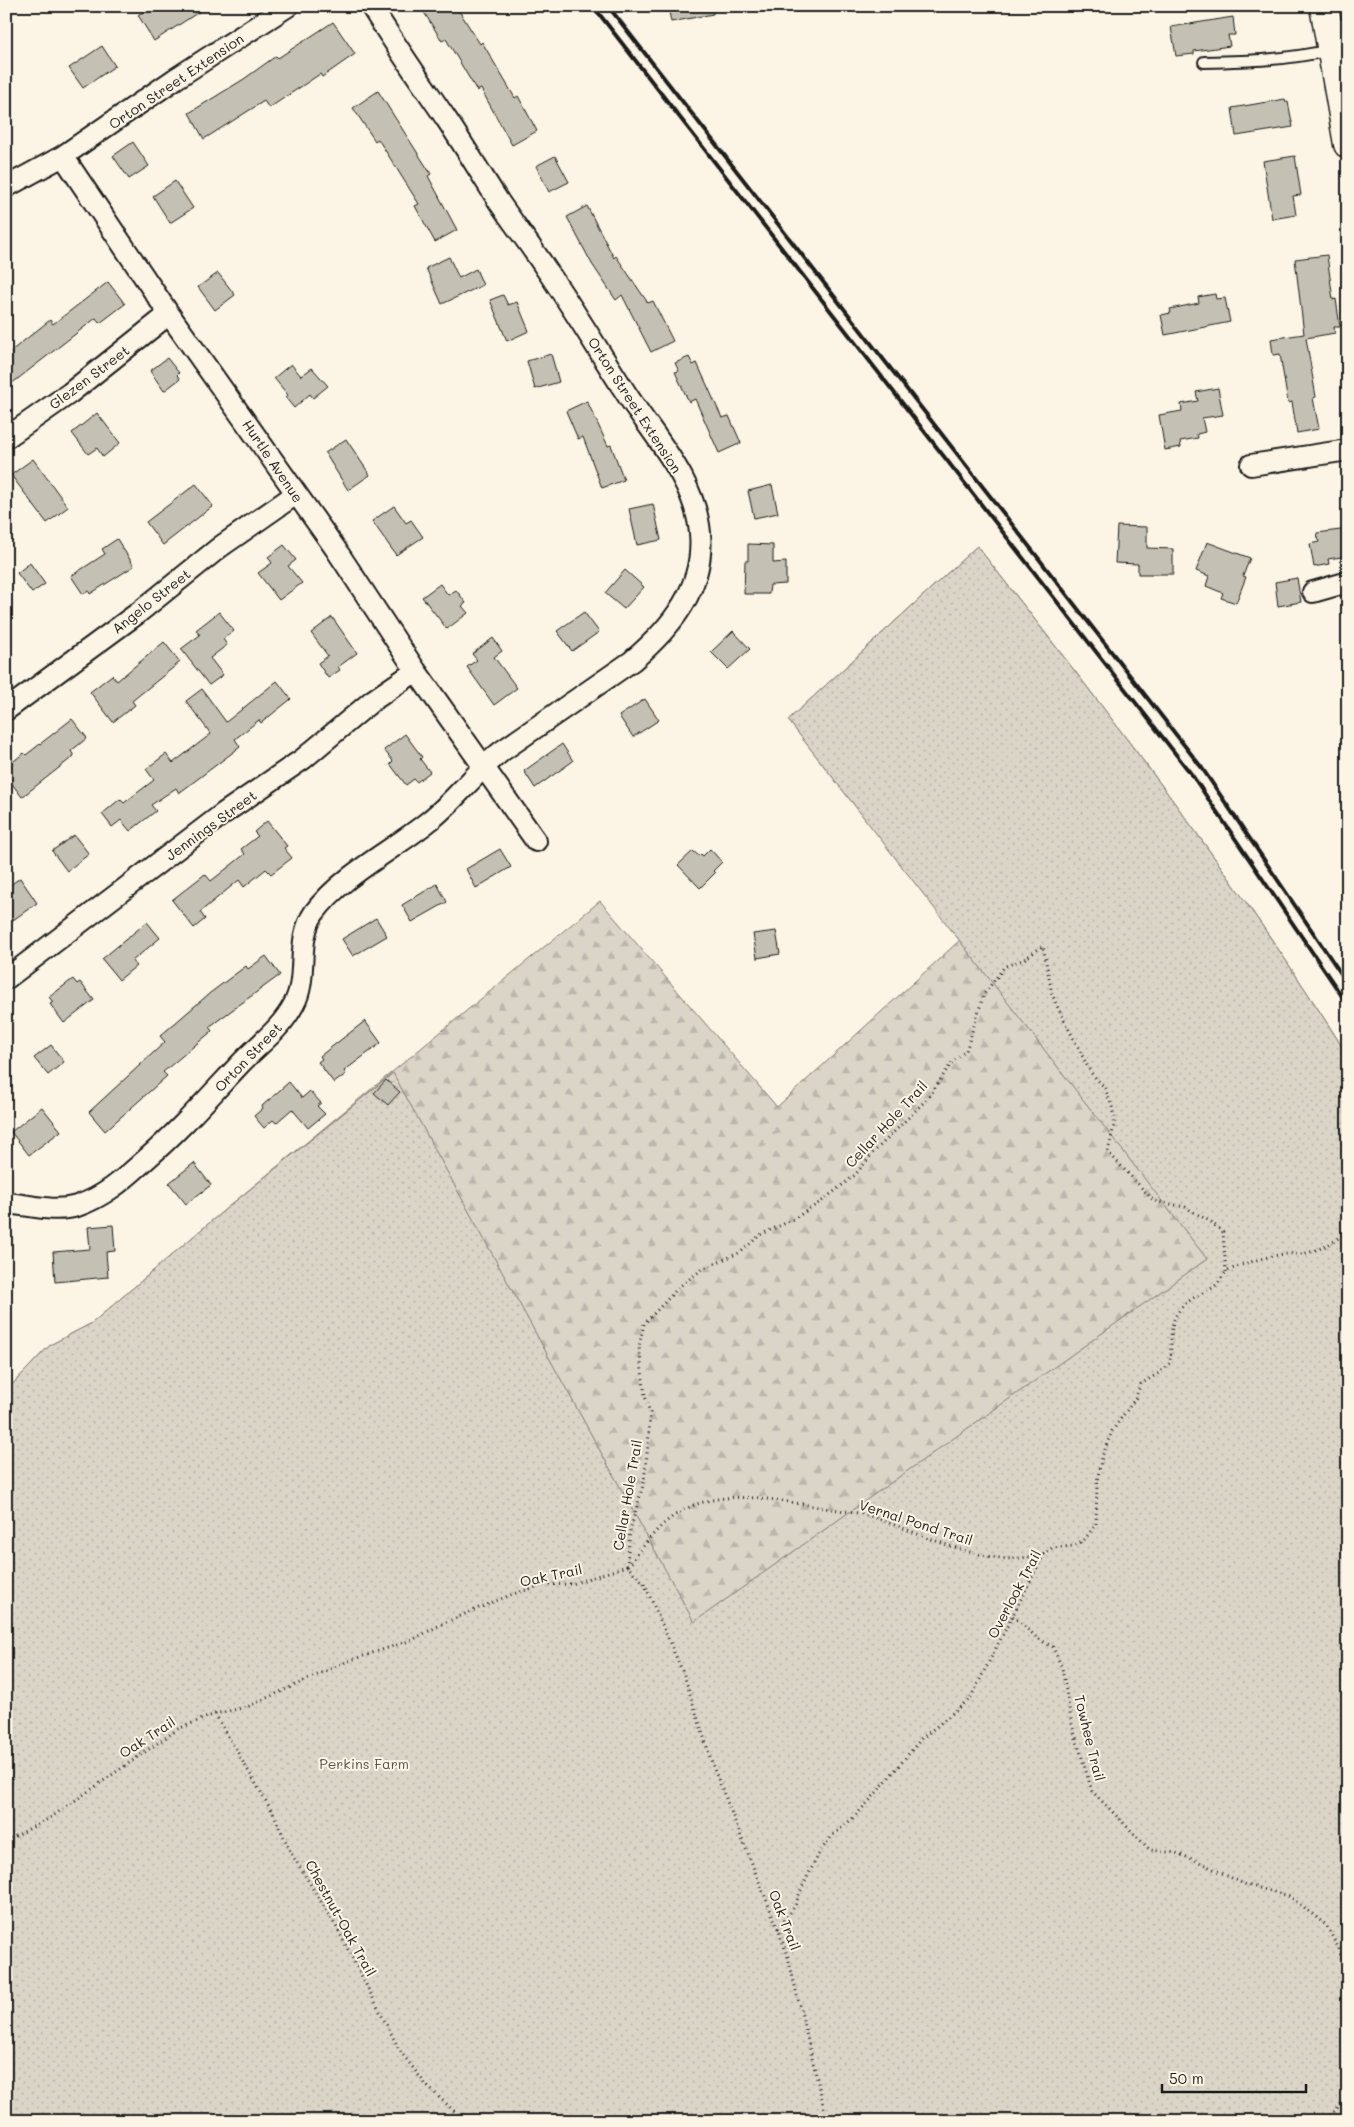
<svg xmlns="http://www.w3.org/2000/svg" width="1354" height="2127" font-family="Mali,sans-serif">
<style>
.forest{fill:url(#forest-firs);stroke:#7c7872}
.park{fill:url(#park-dots);stroke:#7c7872}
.building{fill:#c4c0b3;stroke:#1c1c1c}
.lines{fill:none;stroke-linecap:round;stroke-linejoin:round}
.service-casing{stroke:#1c1c1c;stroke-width:14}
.minor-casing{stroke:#1c1c1c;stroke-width:24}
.primary-casing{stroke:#1c1c1c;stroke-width:31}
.path{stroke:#1c1c1c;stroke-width:3;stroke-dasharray:1 4;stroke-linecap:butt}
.service{stroke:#fcf5e5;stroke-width:10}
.minor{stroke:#fcf5e5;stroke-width:20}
.primary{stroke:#fcf5e5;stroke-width:28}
.rail{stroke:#1c1c1c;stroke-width:4}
.labels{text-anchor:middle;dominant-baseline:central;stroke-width:4;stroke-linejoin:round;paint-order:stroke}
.street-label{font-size:14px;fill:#1c1c1c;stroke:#fcf5e5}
.park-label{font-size:14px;fill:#555450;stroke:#fcf5e5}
</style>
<defs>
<pattern id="forest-firs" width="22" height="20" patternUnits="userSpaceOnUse" patternTransform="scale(1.25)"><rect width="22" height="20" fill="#dbd5c8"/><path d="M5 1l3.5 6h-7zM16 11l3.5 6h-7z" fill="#bbb6ab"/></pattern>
<pattern id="park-dots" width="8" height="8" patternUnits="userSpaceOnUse" patternTransform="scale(1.25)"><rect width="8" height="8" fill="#dbd5c8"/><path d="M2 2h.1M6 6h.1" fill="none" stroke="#bbb6ab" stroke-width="1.8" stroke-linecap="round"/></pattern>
</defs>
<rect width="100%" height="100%" fill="#fcf5e5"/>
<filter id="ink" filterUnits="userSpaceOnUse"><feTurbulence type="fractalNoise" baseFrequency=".02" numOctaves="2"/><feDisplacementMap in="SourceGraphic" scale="10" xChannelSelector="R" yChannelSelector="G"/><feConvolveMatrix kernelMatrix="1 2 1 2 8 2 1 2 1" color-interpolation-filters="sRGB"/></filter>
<g filter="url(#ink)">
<path class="forest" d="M977 546C1107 711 1236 877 1348 1056V2121H6V1391L50 1345 92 1323 222 1212 600 901 777 1107 960 940 788 720Z"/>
<path class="park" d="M977 546C1107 711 1236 877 1348 1056V2121H6V1391L50 1345 92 1323 222 1212 393 1073 694 1622 1207 1259 788 720Z"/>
<path class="building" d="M152 6H208L154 41 138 15Z
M420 6H456L480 44 482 42 515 98 518 96 537 131 512 145 481 89 477 91 446 39 442 41Z
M668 6H713V14L671 22Z
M1233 17 1235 35H1228L1230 46 1194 51V54L1176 56 1171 27Z
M333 22 355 54 322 77 320 74 269 108 264 101 204 139 189 113 244 79 276 56 278 58Z
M102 46 115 66 83 88 69 68Z
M378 91 431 174 428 176 457 230 435 242 415 206 419 204 378 139 375 141 353 108Z
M1285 99 1286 102H1288L1293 127 1236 136 1232 108Z
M133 142 149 166 129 179 113 156Z
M555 156 569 182 549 192 536 166Z
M1295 156 1301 195 1293 196 1296 215 1272 219 1263 161Z
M175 181 193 208 170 223 153 196Z
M587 206 614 258 616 256 648 303 653 301 673 341 651 352 622 295 616 300 592 264 567 217Z
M1327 255 1333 300 1336 299 1340 327H1334L1335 333 1306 338 1316 397 1313 398 1319 429 1297 433 1292 402 1288 403 1280 354 1273 355 1271 339 1304 334 1295 259Z
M449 257 459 278 476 269 483 285 442 304 426 268Z
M218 273 235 295 215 310 198 287Z
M108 282 125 304 100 323 96 318 6 388V355L50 320 53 324Z
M1215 294 1216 299 1225 298 1230 322 1165 335 1161 315 1171 313 1170 309 1199 303 1198 297Z
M503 295 508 305 517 302 529 331 507 341 490 300Z
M551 354 559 382 535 389 527 361Z
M689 357 693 365 697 363 722 418 729 416 741 443 719 453 695 399 689 402 675 372 679 371 675 363Z
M167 358 179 373 177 375 180 379 164 391 150 371Z
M291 364 301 376 312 368 328 386 313 398 310 394 294 408 285 397 288 395 274 378Z
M1218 388 1223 415 1202 418 1205 432 1197 434 1198 438 1180 441 1181 447 1165 450 1159 415 1182 411 1181 404 1198 401 1196 392Z
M587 401 608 446 611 445 624 480 602 488 583 437 578 439 566 411Z
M97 413 120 443 103 457 97 448 88 454 72 433Z
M346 439 370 475 348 490 325 453Z
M33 459 68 507 47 523 11 475Z
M196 484 213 506 163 545 146 522Z
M772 485 778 513 754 518 748 491Z
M653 504 661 540 637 545 629 509Z
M394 506 406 523 411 520 423 537 396 555 372 521Z
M1117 526 1147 527V548L1173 549V574H1138V564L1115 563Z
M1348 529V556L1328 559 1329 564 1314 567 1310 544 1319 542 1317 533Z
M117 539 134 566 90 594 89 591 83 594 71 576 105 554 102 549Z
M1207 542 1250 558 1243 576 1246 577 1236 603 1221 598 1223 593 1206 586 1209 576 1196 571Z
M748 544 773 545V563L786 562V584L770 585 769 594H744L745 561H748Z
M284 545 296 560 288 566 302 583 279 600 258 573 272 563 268 557Z
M30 563 45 584 32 593 17 573Z
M625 570 644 587 624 609 605 593Z
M1297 578 1301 602 1278 606 1275 582Z
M440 584 448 595 456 590 466 603 462 606 468 613 447 629 422 597Z
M219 612 234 631 223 639 227 645 210 658 223 675 209 685 181 649 200 635 196 630Z
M584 612 599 632 572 651 557 631Z
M332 617 357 653 338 667 340 670 328 678 318 663 328 656 311 633Z
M733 631 750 649 728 669 711 652Z
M493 638 502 651 494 657 517 688 494 705 467 667 477 660 472 654Z
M164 642 180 662 132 701 135 705 113 722 90 692 112 675 117 681Z
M277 681 291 699 261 723 259 720 235 739 240 747 179 793 176 788 151 805 156 811 130 831 121 820 112 827 102 814 120 799 124 803 154 780 146 769 166 754 173 763 211 734 186 701 202 689 226 722Z
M645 699 659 720 633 737 619 716Z
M72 719 87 738 71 751 74 756 22 797 6 776V767L24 753 26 755Z
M405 734 422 757 420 759 430 772 417 782 414 779 406 785 390 764 393 761 384 750Z
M562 744 573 761 535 788 524 771Z
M267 821 287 846 284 848 292 858 271 874 266 869 244 887 239 880 200 912 205 919 194 928 172 900 205 874 211 881 245 854 241 849 258 836 254 832Z
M74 835 89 854 67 871 52 851Z
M500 849 511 867 476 888 466 869Z
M710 849 722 862 713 871 715 873 700 888 678 865 693 851 699 856 701 854 703 856Z
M20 878 37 903 6 925V888Z
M437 884 447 902 412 922 402 905Z
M376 918 387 936 353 956 342 939Z
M147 922 160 938 132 961 136 966 119 980 102 959Z
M776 931 780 954 757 958 753 934Z
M266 956 280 975 209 1027 212 1031 163 1072 167 1076 105 1131 89 1112 165 1042 160 1036 210 993 246 966 248 969Z
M73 979 77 984 80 982 94 1000 64 1023 50 1004 53 1002 49 997Z
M365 1021 381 1043 344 1071 346 1074 334 1083 318 1062 322 1059 320 1056Z
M51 1045 64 1062 48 1075 34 1058Z
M386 1080 400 1092 388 1105 374 1093Z
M289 1082 302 1098 310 1091 321 1103 317 1106 325 1114 308 1128 292 1109 276 1123 273 1120 264 1128 254 1116 263 1108 262 1106Z
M42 1107 61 1131 29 1155 11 1132Z
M194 1163 211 1185 186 1204 169 1183Z
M113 1225 115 1251 106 1252 108 1277 55 1282 53 1252 90 1249 88 1227Z"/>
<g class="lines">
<g class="service-casing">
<path id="service" d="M1204 62C1250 61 1286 60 1331 50"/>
</g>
<g class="minor-casing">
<path id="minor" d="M1329 32 1348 29
M63 156 169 314 335 548 416 671 536 841
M6 187 63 156 175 79 288 6
M6 438 70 393 169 314
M1251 465 1348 450
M1313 592 1348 582
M6 710 138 613 220 547 296 494
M6 979 224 813 303 759 372 701 416 671
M6 1203C30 1205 54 1213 77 1206 104 1197 123 1180 143 1162 180 1130 208 1098 241 1063 260 1043 281 1029 294 1004 309 976 295 941 314 913 343 874 392 851 429 821 456 800 475 772 502 751L632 661C671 628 705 588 700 533 695 478 652 435 624 390 598 350 573 308 546 269 531 246 514 224 499 202 481 174 465 147 447 120 421 82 395 45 371 6"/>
</g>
<g class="primary-casing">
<path id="primary" d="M1324 6 1348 144"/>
</g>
<path class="path" d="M627 1566 630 1530 644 1482 649 1435 650 1413 645 1396 639 1347 644 1324 680 1286 704 1268 741 1252 760 1235 792 1220 822 1201 855 1175 873 1153 928 1098 953 1061 966 1051 984 994 1005 966 1023 960 1043 946 1052 994 1058 1008 1091 1073 1105 1088 1112 1107 1115 1121 1108 1152 1154 1201 1185 1207 1211 1222 1223 1232 1226 1272
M628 1566C641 1550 654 1530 671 1518 712 1487 766 1498 813 1506 833 1510 854 1511 873 1517 914 1531 955 1552 999 1558 1014 1560 1029 1557 1044 1554
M1013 1616 1037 1638 1053 1647 1062 1668 1072 1725 1092 1791 1150 1850 1176 1853 1195 1860 1244 1884 1289 1896 1326 1925 1339 1949 1348 1979
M215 1714 273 1813 291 1853 336 1926 400 2051 427 2086 465 2121
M6 1841 50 1818 178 1729 215 1714 247 1707 348 1661 412 1640 444 1623 510 1595 543 1585 572 1584 627 1566 644 1583 684 1675 714 1769 778 1929 788 1957 827 2121
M778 1929 795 1906 802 1887 821 1850 833 1835 852 1819 872 1798 921 1739 970 1699 1044 1554 1052 1548 1073 1546 1084 1540 1096 1524 1097 1481 1102 1457 1112 1431 1135 1399 1141 1384 1159 1373 1170 1363C1173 1335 1165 1317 1192 1299 1199 1294 1209 1291 1215 1286 1220 1282 1222 1275 1228 1271 1240 1264 1271 1255 1286 1254 1291 1253 1296 1255 1301 1254 1317 1252 1338 1241 1348 1230
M1322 2121 1331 2115 1348 2096"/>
<use href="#service" class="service"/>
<use href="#minor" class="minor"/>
<use href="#primary" class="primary"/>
<path class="rail" d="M593 6 1192 775 1348 1005
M608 6 1202 768 1348 984"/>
</g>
</g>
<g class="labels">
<g class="street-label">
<text transform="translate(176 81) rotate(-34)">Orton Street Extension</text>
<text transform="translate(89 377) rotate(-37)">Glezen Street</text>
<text transform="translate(635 405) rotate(57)">Orton Street Extension</text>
<text transform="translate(273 461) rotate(56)">Hurtle Avenue</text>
<text transform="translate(151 601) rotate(-38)">Angelo Street</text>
<text transform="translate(211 825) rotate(-36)">Jennings Street</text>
<text transform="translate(248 1057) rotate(-46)">Orton Street</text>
<text transform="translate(886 1124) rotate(-47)">Cellar Hole Trail</text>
<text transform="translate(627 1495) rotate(-80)">Cellar Hole Trail</text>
<text transform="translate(916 1522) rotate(18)">Vernal Pond Trail</text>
<text transform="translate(551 1575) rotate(-12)">Oak Trail</text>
<text transform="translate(1014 1594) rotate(-62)">Overlook Trail</text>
<text transform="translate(147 1737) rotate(-33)">Oak Trail</text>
<text transform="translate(1090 1738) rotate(76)">Towhee Trail</text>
<text transform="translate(341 1918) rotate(61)">Chestnut-Oak Trail</text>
<text transform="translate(785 1920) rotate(69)">Oak Trail</text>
</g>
<g class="park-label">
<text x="364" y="1763">Perkins Farm</text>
</g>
</g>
<rect width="1354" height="2127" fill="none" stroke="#fcf5e5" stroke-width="25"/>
<rect x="12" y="12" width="1329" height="2102" fill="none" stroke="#1c1c1c" stroke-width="2" filter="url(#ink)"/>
<path d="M1162 2084v8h144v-8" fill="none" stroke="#1c1c1c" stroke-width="2.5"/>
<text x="1169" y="2084" font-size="15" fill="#1c1c1c" stroke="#fcf5e5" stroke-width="4" paint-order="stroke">50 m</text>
</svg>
